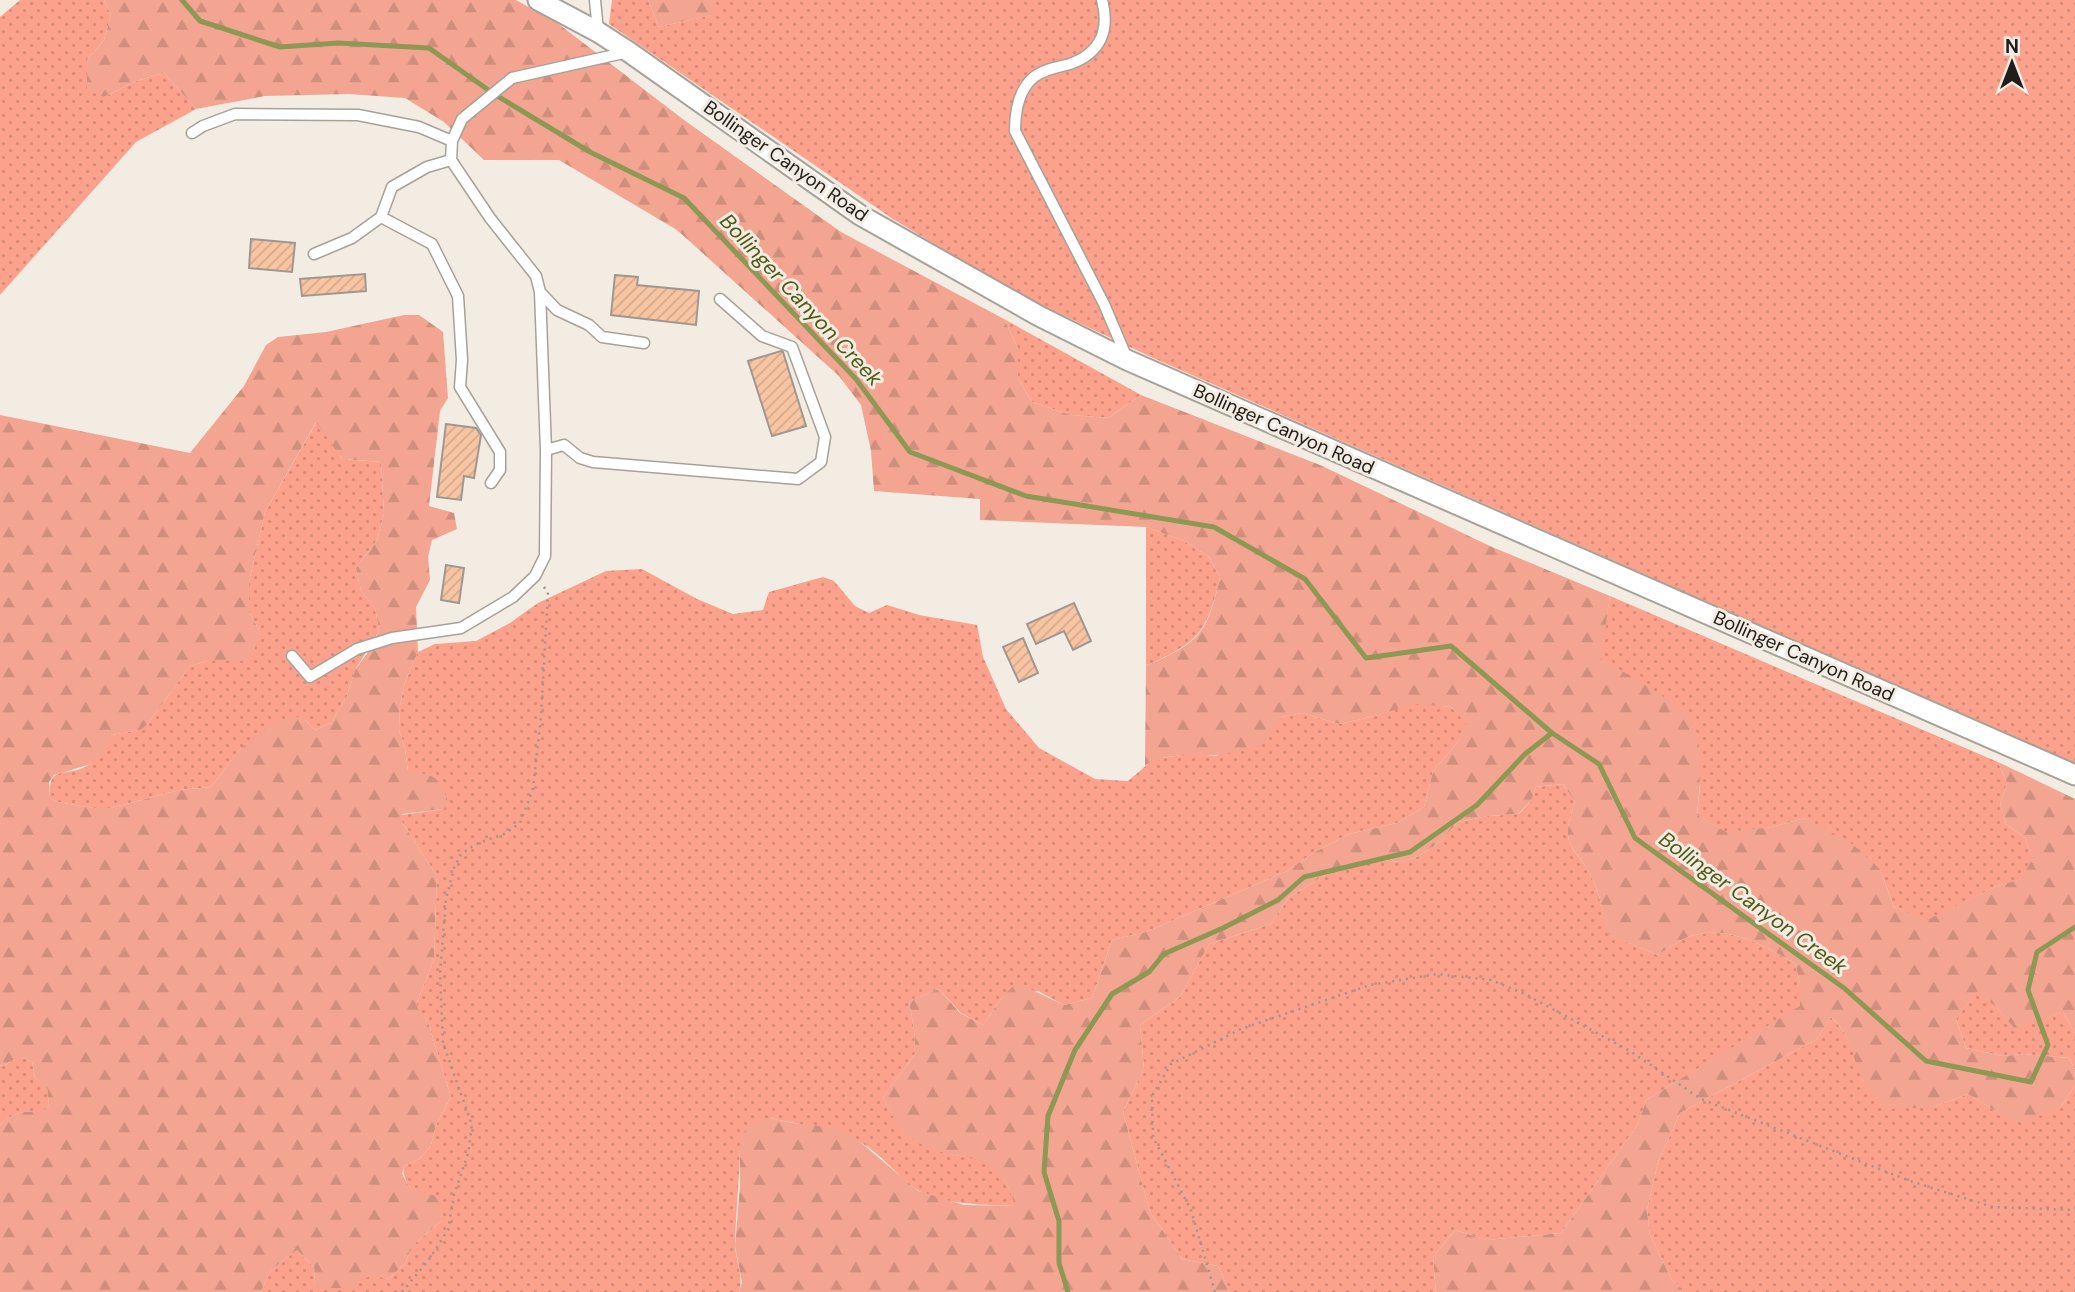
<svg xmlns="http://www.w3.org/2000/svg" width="2075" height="1292" font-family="'DM Sans',sans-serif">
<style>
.grass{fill:url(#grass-dots)}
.forest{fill:url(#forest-firs);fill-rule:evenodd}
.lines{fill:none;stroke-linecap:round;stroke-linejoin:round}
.stream{stroke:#8c9854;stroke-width:5}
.building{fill:url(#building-hatch);stroke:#a19791;stroke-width:2}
.service-casing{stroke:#a7a198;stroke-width:13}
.minor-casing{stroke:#a7a198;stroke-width:23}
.path{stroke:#9b968f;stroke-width:2.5;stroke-dasharray:2 5;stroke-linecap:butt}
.service{stroke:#fff;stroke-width:10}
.minor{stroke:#fff;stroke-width:19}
.labels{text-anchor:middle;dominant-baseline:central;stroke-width:6;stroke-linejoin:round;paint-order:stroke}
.street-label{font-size:19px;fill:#201d1a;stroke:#f3ece2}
.water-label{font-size:21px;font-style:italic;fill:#4e5913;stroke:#f3ece2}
</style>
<defs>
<pattern id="grass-dots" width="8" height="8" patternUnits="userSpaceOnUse" patternTransform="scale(1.75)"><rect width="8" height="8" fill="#fba18c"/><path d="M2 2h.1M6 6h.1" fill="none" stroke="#d78a78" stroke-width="1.8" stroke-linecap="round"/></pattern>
<pattern id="forest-firs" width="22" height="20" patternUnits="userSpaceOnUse" patternTransform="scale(1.75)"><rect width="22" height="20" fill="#f3a591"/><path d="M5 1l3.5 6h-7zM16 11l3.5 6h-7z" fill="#d08e7c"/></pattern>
<pattern id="building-hatch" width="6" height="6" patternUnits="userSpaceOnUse" patternTransform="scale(1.75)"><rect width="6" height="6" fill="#f8c5a3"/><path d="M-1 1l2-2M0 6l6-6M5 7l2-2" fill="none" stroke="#d4a98c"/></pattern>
</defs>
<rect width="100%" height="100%" fill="#f3ece2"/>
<path class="grass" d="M20 0H104L111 15 104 40 87 60 104 97 136 81 164 73 196 109 136 142 0 295V17Z
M612 0H648L659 27 712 15 714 0H2075V764L1151 357 1014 292 893 219 609 24Z
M1004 319 1141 395 1108 418 1071 415 1032 402 1018 378V348Z
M317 421 342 459 381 462 384 514 377 540 356 568 361 591 375 608 379 631 355 670 347 696 331 723 315 730 305 720 241 748 211 787 179 790 111 808H94L57 802 50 797C48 763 66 778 87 766 96 760 105 744 112 735L139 730 147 725 190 666 207 661H247L260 632 249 612V582L265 512Z
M1146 527 1184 541 1209 557 1220 577C1207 634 1198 642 1146 666Z
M642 569 697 599 733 614 763 610 769 592 823 577 834 581 855 606 869 613 887 605 919 615 977 625 983 657 1006 709 1039 748 1095 779 1128 781 1154 759 1190 754 1216 756 1281 717 1302 713 1339 724 1375 716 1414 703 1451 707 1467 723 1457 743 1433 771 1424 807 1397 823 1349 834 1313 853 1287 871 1146 932 1112 940 1092 998 1064 1005 1038 991 1003 996 983 1025 961 1013 939 989 909 1001 914 1029 915 1054 883 1097C900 1134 914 1145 955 1155 964 1157 978 1157 987 1162 1003 1170 1010 1190 1016 1206 989 1205 939 1205 916 1189 896 1175 880 1152 858 1141 830 1126 799 1125 770 1118L740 1142C740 1176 736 1209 735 1243 735 1260 744 1275 739 1292H261L270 1271 297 1250 314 1267 315 1283 373 1275 389 1279 406 1262 411 1247 441 1221C428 1207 400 1186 404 1166L419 1159 431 1146 436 1125 451 1097 428 1022 417 1009V1002L434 959 437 876 402 822V815L444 809 408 771 405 748 399 730 400 706 405 682 418 652 435 644 476 641 510 623 538 603 606 571Z
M1610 596 1998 762 2007 783 2000 804 2006 824 2025 838 2033 858 2022 879 1997 886 1927 921 1894 907 1880 869 1805 818 1772 827 1727 833 1697 815 1700 787 1662 697 1600 659Z
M1563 784 1575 802C1557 852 1577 844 1594 882 1601 899 1604 918 1610 935L1658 955C1668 949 1680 939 1691 936 1730 925 1762 945 1795 963L1800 984V1007L1646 1100 1638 1124 1561 1233 1487 1240 1455 1230 1433 1257 1436 1292H1230L1218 1266 1182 1259 1150 1212 1123 1112 1144 1069 1140 1025 1180 997 1209 944 1271 924 1289 897 1342 865 1377 860 1401 862 1419 856 1441 841 1458 822 1488 816 1519 814 1531 801 1536 787Z
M1977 990 1997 1008 2015 1028 2063 1012 2075 1033V1069L2069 1058 2024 1054 2003 1056 1966 1048 1956 1019Z
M1831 1017C1850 1035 1856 1056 1863 1081L1933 1107 1968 1094 1997 1112 2060 1108 2075 1085V1292H1686L1672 1280 1650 1235 1647 1210 1658 1162 1680 1113 1817 1039Z
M17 1057 24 1058 32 1062 35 1078 47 1087 49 1105 44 1111C26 1111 14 1111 0 1125V1065L4 1066Z"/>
<path class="forest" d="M104 0H516L556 22 684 120 841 232 1004 319 1018 348V378L1032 402 1071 415 1108 418 1141 395 1320 465 1492 547 1610 596 1601 659C1620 670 1676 701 1688 717 1704 739 1700 789 1697 815L1726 832 1772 827 1805 818 1851 843 1880 869 1894 907 1927 920 1997 886 2021 879 2033 858 2025 838 2006 824 2000 804 2007 783 1998 762 2075 799V1033L2063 1012 2015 1029 1997 1008 1977 991 1956 1019 1966 1048 2003 1056 2024 1054 2069 1058 2075 1069V1085L2060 1108 2022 1123 1997 1112 1968 1094 1933 1107 1888 1109C1880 1100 1868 1090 1863 1080 1850 1054 1855 1040 1831 1017L1817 1039 1680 1113 1658 1162 1647 1210 1650 1235 1672 1280 1686 1292H1436L1433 1257 1455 1230 1487 1240 1561 1233 1638 1124 1646 1100 1800 1006V984L1795 963C1762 945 1730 925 1691 936 1680 939 1668 949 1658 955L1609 935C1604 918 1601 899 1594 882 1577 843 1557 852 1575 802L1563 784 1536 787 1531 801 1518 814 1488 816 1458 822 1441 841 1419 856 1401 862 1377 860 1342 865 1289 897 1271 924 1209 944 1180 997 1140 1025 1144 1069 1123 1112 1150 1212 1182 1259 1218 1266 1230 1292H739L742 1282 735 1246 740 1185V1142L748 1124 770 1118 792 1123 837 1128 859 1141 918 1191 964 1205 1015 1206C999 1143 961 1167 919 1143 900 1132 891 1115 883 1097L915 1054 914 1029 909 1001 939 989 960 1013 983 1025 1003 996 1017 983 1064 1005 1092 998 1112 940 1146 932 1287 871 1313 853 1349 834 1397 823 1424 807 1433 771 1457 743 1466 723 1451 707 1414 704 1375 716 1339 724 1302 713 1281 717 1263 744C1247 748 1230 755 1214 755 1191 757 1165 751 1145 766L1146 666C1200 642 1207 635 1220 577L1209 557 1184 541 1146 527 980 520V499L874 491 871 451 861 405 839 376 677 230 559 160H484L444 122 405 98 349 94 265 96 196 109 164 73 136 81 104 97 87 90V60L104 40 111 15Z
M648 0H714L713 15 659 27Z
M404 315H419L443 332 448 398 440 411 429 506 454 513 457 529 432 540 428 557 430 580 416 607 418 652 405 682 400 706 399 730 405 748 408 771C433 775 440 775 448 802L444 809 402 814V822L437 876 434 959 417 1002 418 1009 428 1022 451 1097 436 1125 431 1146 419 1159 404 1166 402 1174 410 1188 439 1197 441 1221 411 1247 406 1262 389 1279C370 1275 368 1274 354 1288H320L315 1283 314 1267 297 1250 270 1271 261 1292H0V1125C13 1111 26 1111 44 1111L49 1105 47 1088 35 1078 32 1062C20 1055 15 1058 4 1066L0 1065V415L190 453 244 386 266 345 278 337 326 332ZM316 422 342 459 381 462 384 514 377 540 356 568 361 591 375 608 379 631 369 651 355 670 347 696 331 723 315 730 305 720 298 717 274 722 241 748 211 787 179 790 111 808H94L57 802 50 797 49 782 54 775 88 765 102 755 112 735 140 730 147 725 190 666 207 661H247L253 655 260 632 249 612V582L265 512Z"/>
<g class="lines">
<path class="stream" d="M182 0 200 21 280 47 338 43 429 48 494 94 590 152 684 198 856 379 910 452 1026 496 1214 527 1305 579 1366 658 1451 646 1552 733 1599 764 1635 838 1844 988 1926 1061 2031 1082 2048 1045 2028 990 2037 952 2075 927
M1068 1292 1059 1263V1221L1044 1172 1048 1116 1075 1050 1112 994 1149 972 1164 954 1223 928 1278 900 1304 877 1410 852 1477 805 1525 754 1552 733"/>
</g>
<path class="building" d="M251 239 295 243 292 272 249 268Z
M365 274 366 291 302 296 300 279Z
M615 275 638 277 637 285 699 291 696 325 611 315Z
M781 351 783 352 806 426 772 436 748 361Z
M446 424 476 428 481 435 474 478 464 476 461 500 437 497Z
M446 565 464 568 459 603 441 600Z
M1074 603 1091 641 1073 650 1064 631 1036 644 1027 624Z
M1023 638 1038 673 1019 682 1003 647Z"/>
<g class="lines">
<g class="service-casing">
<path id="service" d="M595 0 598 31
M1102 0C1110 30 1101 53 1070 64 1058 67 1044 69 1034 77 1018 90 1015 112 1015 131L1104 304 1126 356
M628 52 512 78 462 119 452 141 451 160 490 218 536 276 540 292 557 310 589 325 602 337 644 343
M192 133 203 126 235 114 358 115 419 127 452 141
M381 217 432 244 458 296 462 360 460 387 500 452V470L491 483
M314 254 352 238 381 217 392 187 427 167 451 160
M540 292 546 450
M292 656 310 677 357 649 392 638 461 628 513 597 535 576 545 556 546 450 564 445 580 458 593 462 798 479 821 462 825 437 792 347 762 336 720 299"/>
</g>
<g class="minor-casing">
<path id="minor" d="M538 0 598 32 629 52 860 215 1039 316 1127 360 2075 775"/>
</g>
<path class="path" d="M402 1292 428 1261 448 1230 454 1195 468 1154 472 1125 443 1043 440 974 446 899 454 868 461 854 476 844 504 834 520 823 533 789 541 717 548 592 542 585
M1215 1292 1191 1210 1153 1137 1152 1096 1171 1064 1241 1029 1370 985 1437 974 1491 980 1525 994 1630 1051 1701 1099 1910 1181 1993 1207 2075 1210"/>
<use href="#service" class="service"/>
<use href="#minor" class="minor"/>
</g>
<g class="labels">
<g class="street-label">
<text transform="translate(786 161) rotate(35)">Bollinger Canyon Road</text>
<text transform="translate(1284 429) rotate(24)">Bollinger Canyon Road</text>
<text transform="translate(1804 656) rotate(24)">Bollinger Canyon Road</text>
</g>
<g class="water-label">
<text transform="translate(801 300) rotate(47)">Bollinger Canyon Creek</text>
<text transform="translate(1753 903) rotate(36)">Bollinger Canyon Creek</text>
</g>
</g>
<g transform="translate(2012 63)" stroke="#f3ece2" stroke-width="5" paint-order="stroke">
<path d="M0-5L12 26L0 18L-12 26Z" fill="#201d1a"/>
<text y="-10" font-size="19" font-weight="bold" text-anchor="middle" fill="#201d1a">N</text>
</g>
</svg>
